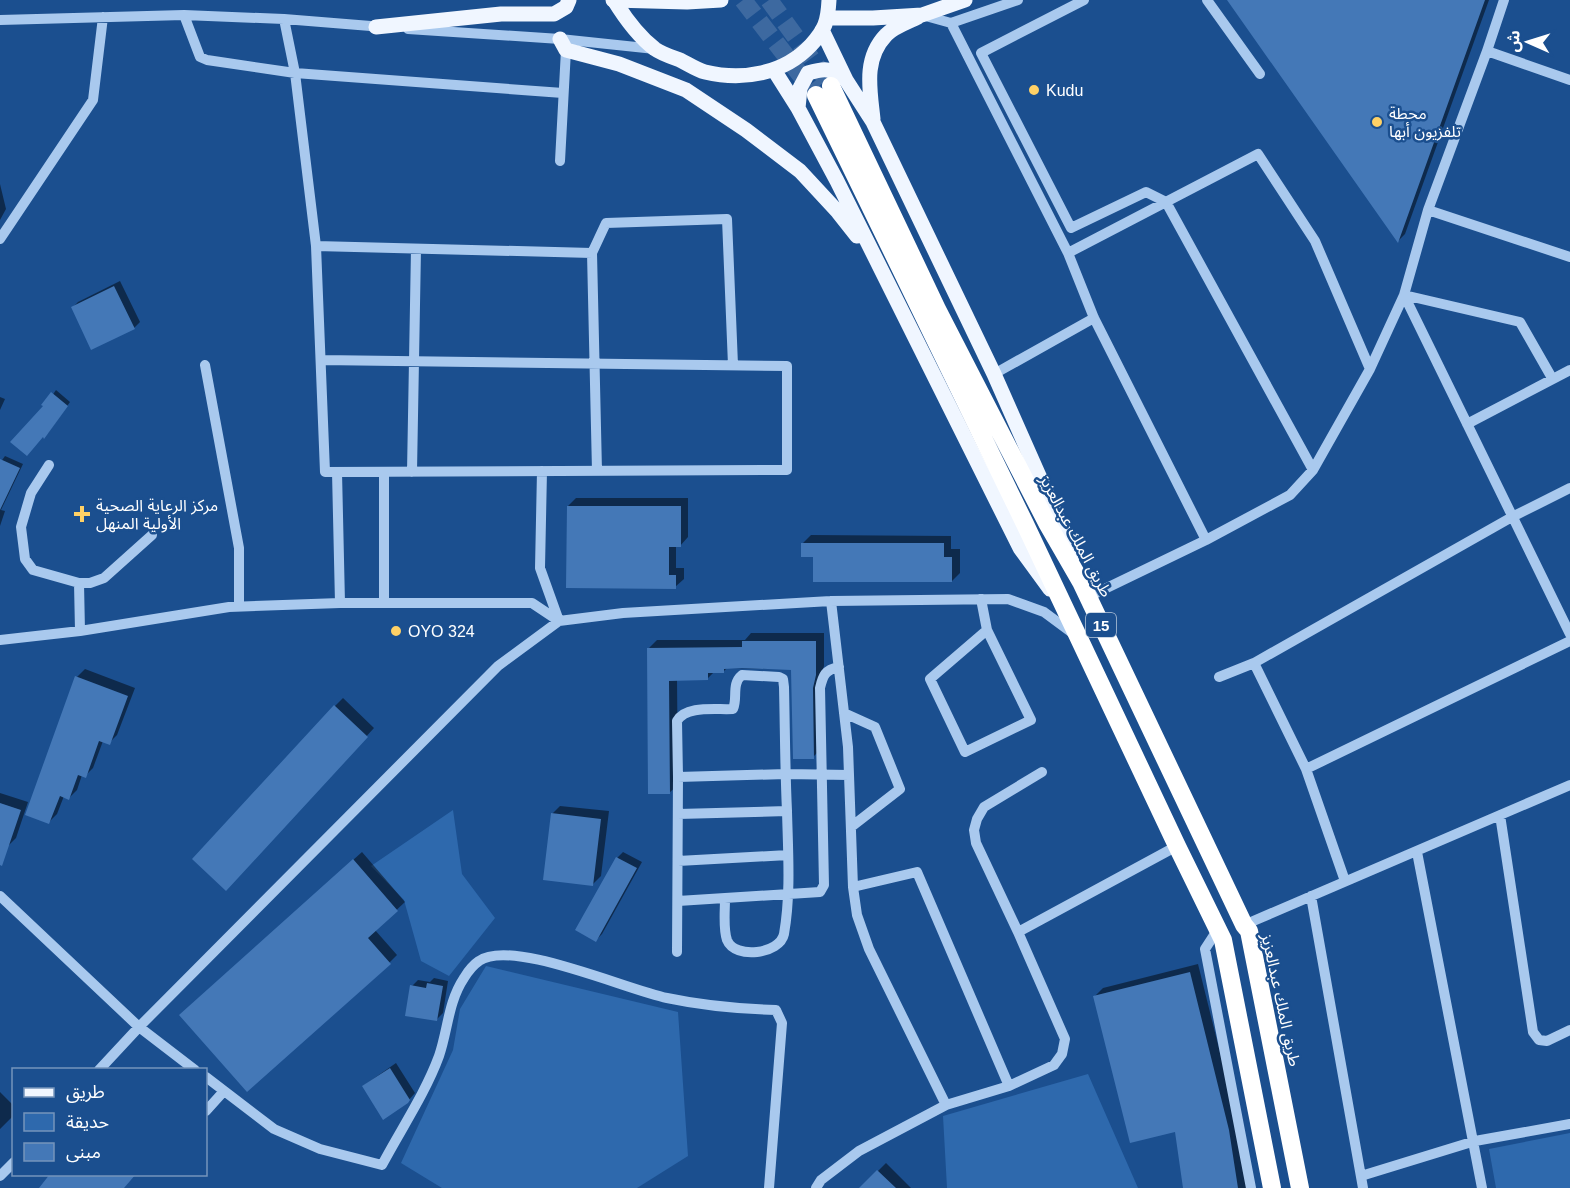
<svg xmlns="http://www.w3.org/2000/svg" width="1570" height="1188" font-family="Arial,'Noto Sans Arabic',sans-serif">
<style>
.green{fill:#2e69ad}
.shadow{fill:#0007}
.building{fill:#4478b7}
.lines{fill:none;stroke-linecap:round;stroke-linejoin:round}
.highway-tunnel{stroke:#3d69a0;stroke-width:18;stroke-dasharray:18 9;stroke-linecap:butt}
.minor{stroke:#a9c9ee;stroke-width:10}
.major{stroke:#f0f6ff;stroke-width:15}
.highway{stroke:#fff;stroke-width:18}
.major-bridge{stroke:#f0f6ff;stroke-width:15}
.poi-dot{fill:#ffd166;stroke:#1b4f8f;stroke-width:2}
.labels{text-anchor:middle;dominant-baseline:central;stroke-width:5;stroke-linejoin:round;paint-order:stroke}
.shield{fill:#1b4f8f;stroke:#bbcadd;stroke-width:1.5}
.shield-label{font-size:15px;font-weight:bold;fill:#fff}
.poi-label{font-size:16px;fill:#fff;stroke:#1b4f8f;text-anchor:start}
.street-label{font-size:16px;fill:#fff;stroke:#1b4f8f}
</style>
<rect width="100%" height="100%" fill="#1b4f8f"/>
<path class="green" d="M453 810 462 874 495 918 449 976 421 961 404 900 371 866Z
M486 966 678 1012 688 1156 637 1188H442L401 1163 453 1050 460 1009Z
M1088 1074 1138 1188H947L943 1116Z
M1570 1133V1188H1496L1489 1149Z"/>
<path class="shadow" d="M1229 0H1489L1405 234 1398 241Z
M0 184 6 209 0 220Z
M120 281 140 322 134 328 72 308 78 302Z
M56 390 70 402 48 433 45 406Z
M0 397 5 399 0 410Z
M5 456 23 464 1 510 5 511 0 526V463Z
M576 498H688V537L680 546H676V568H684V579L675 587 568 506Z
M811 535 951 536V549H960V573L952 581 803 543Z
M751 633H824V666L820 679 821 749 813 757 793 669 727 668 723 672H714L707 679H677L678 785 669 793 649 648 657 640H745Z
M85 669 135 688 117 735 109 743 103 741 93 768 85 776 82 775 77 790 69 798 64 796 57 814 49 822 77 677Z
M343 698 374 728 234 881 335 706Z
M0 793 28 802 16 838 8 846 0 844Z
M560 806 609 811 601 876 593 884 552 814Z
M362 852 405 902 375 930 397 955 389 963 189 1007Z
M623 852 642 862 602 934 596 940 577 929 618 857Z
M1198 964 1237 1121 1247 1188H1184L1176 1130 1095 996 1103 988Z
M434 978 448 981 443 1013 437 1019 412 986 418 980 430 982Z
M396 1063 415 1093 407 1102 363 1086Z
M0 1092 14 1106V1115L0 1129Z
M886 1163 911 1188H861Z"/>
<path class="building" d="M1227 0H1485L1398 243Z
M114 286 135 329 91 350 71 307Z
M51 392 68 406 44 439 43 437 27 456 10 442 43 406 41 405Z
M0 459 20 468 0 510Z
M567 506H681V547H669V575H676V589L566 588Z
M801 543H944V557H952V582H813V557H801Z
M742 641H816V675L813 688 814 759H793L791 670 742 668 724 669V673H708V680L669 681 670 794H648L647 648 742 647Z
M75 676 128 696 110 745 99 741 86 778 78 775 69 800 60 796 49 824 25 815Z
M334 705 368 737 226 891 192 859Z
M0 803 21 810 2 866 0 865Z
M551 813 601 819 593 886 543 880Z
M616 857 637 868 596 942 575 930Z
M353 859 398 911 368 938 391 964 247 1092 179 1015Z
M1190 972 1229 1130 1238 1188H1183L1175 1132 1130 1143 1093 996Z
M427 983 443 986 437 1021 405 1016 410 985 426 988Z
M390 1068 410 1100 408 1103 383 1120 362 1086Z
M877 1170 896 1188H859Z
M50 1174H136L124 1188H39Z"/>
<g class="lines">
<path class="highway-tunnel" d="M743 0 816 95
M769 0 831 86"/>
<path class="minor" d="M1084 0 981 53 1071 228 1146 192 1166 202 1313 470
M1207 0 1260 74
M184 15 200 57 207 60 295 73 563 93
M922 15 951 23 1068 253 1094 318 1206 540
M284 19 295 73 316 246 325 472 787 470V366L321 360
M0 20 184 15 284 19 383 27
M951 23 1018 0
M408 29 560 39 655 49
M1487 51 1570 80
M560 161 566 50
M1428 210 1570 257
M0 239 93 100 103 17
M316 246 592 253 606 223 727 219 733 365
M592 253 597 471
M1068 253 1258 154 1315 241 1370 369
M1404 295 1570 634
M1404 295 1520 322 1552 378
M205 365 239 548V607
M994 374 1094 318
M1467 424 1570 370
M49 465 31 493 21 527 25 559 33 570 79 583H90L104 578 152 535
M542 471 540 568 559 621
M337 472 340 603
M384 472V602
M412 472 416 249
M79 583 80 631
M1088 597 1206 540 1290 495 1313 470 1370 369 1404 295 1428 210 1487 51 1504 0
M981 599 987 630 930 679 965 752 1031 720 987 630
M831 601 848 747 853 887 857 915 869 949 946 1105
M0 640 80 631 229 607 340 603H532L559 621
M1254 663 1306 769 1345 881
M1219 677 1254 663 1512 517 1570 488
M844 713 875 727 900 789 851 827
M1306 769 1570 641
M678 814 787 811
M1500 815 1533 1032 1539 1040 1547 1041 1570 1030
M1417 852 1482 1188
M678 861 788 855
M853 887 917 872 1009 1086
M0 896 139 1027 195 1070
M1311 896 1363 1188
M725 899C725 911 723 929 727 940 735 960 780 954 784 934 791 894 788 852 787 811 785 770 785 729 784 687L783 679 779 677 742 675C731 684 738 698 733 709 716 710 686 705 677 721L678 777 786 774 849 775
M678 901 820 892 824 885 820 688C823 675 825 670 839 667
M1244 925 1570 785
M1218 929 1205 949 1251 1188
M1018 932 1177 846
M677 952 678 777
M99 1070 139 1027 498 666 559 621 623 613 831 601 1008 599 1044 612 1075 635
M206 1077 274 1129 320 1149 382 1165C401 1129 425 1094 439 1056 448 1030 448 1002 464 978 467 973 473 965 479 961 511 938 627 990 667 998 700 1005 742 1009 776 1010L782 1023 769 1188
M206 1111 224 1091
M0 1176 14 1162
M1361 1176 1475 1141 1570 1124
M816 1188 821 1180 859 1151 946 1105 1009 1086 1054 1065 1062 1054 1065 1039 1018 932 976 843 974 830 977 819 984 807 1042 772"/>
<path class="major" d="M614 0C625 18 638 36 655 49 662 54 672 57 680 60 688 64 697 70 705 72 743 81 784 74 811 45 825 30 828 21 829 0
M829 18H873L922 15 965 0
M376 27 501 14H554L566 7 569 0
M822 30 846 80 873 122 994 374 1063 530 1072 557
M560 39 566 50 619 64 686 90 746 130 800 171 838 212 857 236
M774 70 798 108 837 181 1020 548 1050 589
M798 108 800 88 808 73C828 67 830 69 846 80
M873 119C870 90 863 59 886 35 893 27 908 22 918 17"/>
<path class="highway" d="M831 86 937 309 1047 523 1081 582 1244 925 1249 931 1300 1188
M816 95 1025 524 1177 846 1223 940 1272 1188"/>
<path class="major-bridge" d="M613 0 687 2 721 0"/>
</g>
<g class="poi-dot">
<circle cx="1034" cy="90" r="6"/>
<circle cx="1377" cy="122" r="6"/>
<path d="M79 505h6v6h6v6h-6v6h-6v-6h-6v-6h6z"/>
<circle cx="396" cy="631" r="6"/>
</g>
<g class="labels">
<rect class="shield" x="1086" y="613" width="30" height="24" rx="4.5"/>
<g class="shield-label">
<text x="1101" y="625">15</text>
</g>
<g class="poi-label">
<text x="1046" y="90">Kudu</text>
<text x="1389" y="113">محطة<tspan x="1389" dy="18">تلفزيون أبها</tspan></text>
<text x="96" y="505">مركز الرعاية الصحية<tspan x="96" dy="18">الأولية المنهل</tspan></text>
<text x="408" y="631">OYO 324</text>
</g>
<g class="street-label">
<text transform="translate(1076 536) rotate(62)">طريق الملك عبدالعزيز</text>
<text transform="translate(1281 1000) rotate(78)">طريق الملك عبدالعزيز</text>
</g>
</g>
<rect x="12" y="1068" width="195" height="108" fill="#1b4f8f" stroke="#7695bc" stroke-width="1.5"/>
<rect x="24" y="1088" width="30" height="9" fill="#f0f6ff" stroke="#7695bc" stroke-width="1.5"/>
<text x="66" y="1098" font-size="18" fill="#ffffff">طريق</text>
<rect x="24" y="1113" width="30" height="18" fill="#2e69ad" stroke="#7695bc" stroke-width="1.5"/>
<text x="66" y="1128" font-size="18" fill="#ffffff">حديقة</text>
<rect x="24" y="1143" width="30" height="18" fill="#4478b7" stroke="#7695bc" stroke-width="1.5"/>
<text x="66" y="1158" font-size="18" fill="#ffffff">مبنى</text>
<g transform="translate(1528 42) rotate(273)" stroke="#1b4f8f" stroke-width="4.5" paint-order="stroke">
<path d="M0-4.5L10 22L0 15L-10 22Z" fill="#ffffff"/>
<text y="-9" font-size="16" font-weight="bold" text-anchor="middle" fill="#ffffff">ش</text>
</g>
</svg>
